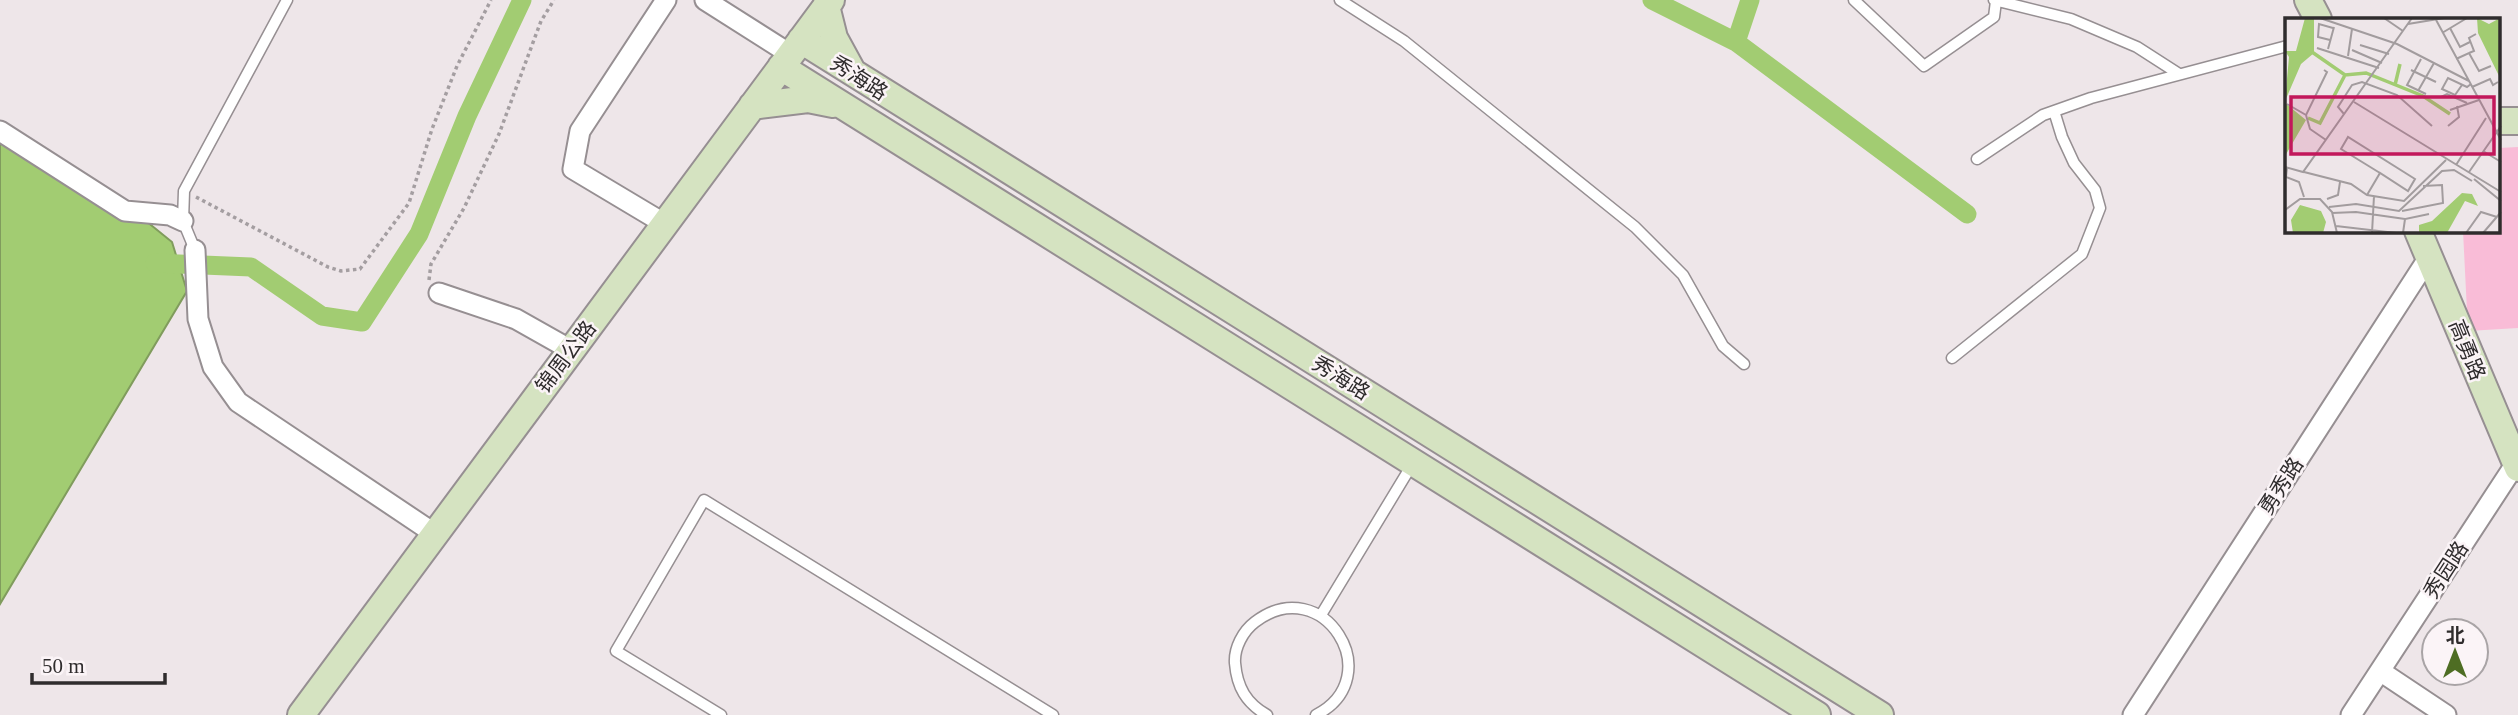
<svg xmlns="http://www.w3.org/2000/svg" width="2518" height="715" font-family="'Times New Roman','Noto Sans SC',serif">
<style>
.green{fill:#f9bcd7}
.water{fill:#a2cc72;stroke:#809c5d;stroke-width:2}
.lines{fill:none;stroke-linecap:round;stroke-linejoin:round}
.canal{stroke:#a2cc72;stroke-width:19}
.lane-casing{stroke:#968f92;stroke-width:13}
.street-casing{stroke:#968f92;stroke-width:23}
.secondary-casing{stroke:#968f92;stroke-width:30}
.path{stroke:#a49ea1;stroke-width:3.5;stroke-dasharray:3.5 3.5;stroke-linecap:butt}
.lane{stroke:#fff;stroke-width:10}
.street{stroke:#fff;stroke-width:19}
.secondary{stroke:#d5e3c1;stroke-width:26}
.labels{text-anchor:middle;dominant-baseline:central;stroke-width:5;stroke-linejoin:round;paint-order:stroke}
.street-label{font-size:21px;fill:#2f2c2d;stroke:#fbf4f7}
.inset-river{fill:none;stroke:#a2cc72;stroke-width:3.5}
.inset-road{fill:none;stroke:#a29c9e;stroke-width:2}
.view{fill:#c2185b;fill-opacity:0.15;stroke:#c2185b;stroke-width:3.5}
.inset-edge{fill:none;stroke:#2f2c2d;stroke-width:3.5}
</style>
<rect width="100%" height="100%" fill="#eee6e9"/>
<path class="green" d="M2518 147V328L2468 331 2463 231H2499V148Z"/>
<path class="water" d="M0 140 122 221H146L172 242 187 291 0 604Z"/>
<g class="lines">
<path class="canal" d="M1652 0 1736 42 1967 214
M1736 42 1750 0
M155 263 251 267 322 316 362 322 419 234 467 116 522 0"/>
<g class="lane-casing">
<path id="lane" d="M1340 0 1404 41 1635 227 1683 275 1723 346 1744 364
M1854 0 1924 66 1994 17 1996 1
M1994 0 2071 19 2137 47 2179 74
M1977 159 2043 115 2091 98 2287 46
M195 250 183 221 184 191 287 0
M1952 358 2082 254 2100 208 2095 190 2074 163 2062 137 2054 111
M1321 615 1413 463
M721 715 616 651 704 500 1053 715
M1267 715C1246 703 1237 687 1235 663 1234 648 1243 631 1255 622 1323 570 1390 677 1316 715"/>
</g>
<g class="street-casing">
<path id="street" d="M705 0 790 54
M0 131 125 211 170 215 183 221
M665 224 573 169 580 131 666 0
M195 250 198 319 213 367 238 402 435 534
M439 293 516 319 571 350
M2380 671 2446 715
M2133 715 2429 257
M2351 715 2518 460"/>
</g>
<g class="secondary-casing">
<path id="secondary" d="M2308 0 2318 19
M826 6 834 38 852 71
M801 40 1880 715
M781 67 1817 715
M752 106 808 99 833 104
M2499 121H2518
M2418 231 2518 468
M301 715 831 0"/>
</g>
<path class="path" d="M196 197 328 267 341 271 360 269 409 203 432 129 457 66 491 0
M429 280 431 264 464 208 499 134 541 21 554 0"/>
<use href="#lane" class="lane"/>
<use href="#street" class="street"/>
<use href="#secondary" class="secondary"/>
</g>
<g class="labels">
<g class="street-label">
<text transform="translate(859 78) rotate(33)">秀海路</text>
<text transform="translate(2467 350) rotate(68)">高勇路</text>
<text transform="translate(566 357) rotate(-53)">锦周公路</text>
<text transform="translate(1341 378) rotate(32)">秀海路</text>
<text transform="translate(2281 486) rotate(-57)">勇秀路</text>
<text transform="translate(2446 570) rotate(-57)">秀园路</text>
</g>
</g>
<g transform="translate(2285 18)">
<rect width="215" height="215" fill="#eee6e9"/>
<path d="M20 0H29V35L16 46 0 83 4 39 0 33H11ZM192 0 204 6 215 0V60L193 15ZM0 85 21 102 0 138ZM177 175 187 176 193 188 180 183 162 215H134V207L147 203ZM15 187 36 193 41 204 38 215H8L6 202Z" fill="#a2cc72"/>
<path class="inset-river" d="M27 34 60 57 81 55 138 78 165 96M110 67 115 46M23 100 35 105 60 57"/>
<path class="inset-road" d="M35 0 112 26 184 63M99 0 118 13M150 0 216 122M123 6 159 0M165 10 175 29 185 24M157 15 182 0M45 22 33 19 34 6 48 10M75 27 104 36M32 30 94 50M43 31 49 9M67 32 97 45M184 35 189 33 184 20 191 16M63 38 67 11M136 41 122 67 141 76M171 41 184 35 194 53 206 48M39 52 42 54 21 97 25 111 41 122M126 52 151 64M177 67 170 77 157 71 163 60 182 69 186 66M187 69 205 61 208 67 213 64M133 73 149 45M156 79 162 76 182 85M69 84 216 174M2 86 21 97M165 92 194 82M59 96 53 89 67 67 77 64 112 77 147 108M163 108 174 99 172 88M198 133 216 144M171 147 201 100M0 149 18 154 127 0M2 150 1 159 14 164 19 179M19 154 66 166 82 177 119 183 161 142M184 154 216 108M189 161 216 183M82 177 95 155 123 173 130 161 63 119 56 131 95 155M42 181 53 177 55 164M44 189 71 186 114 193 157 153 169 152 187 163M0 192 15 181H35L47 194 52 215M117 193 158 185 157 167 138 168M47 195 71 194 120 201M51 208 111 215M87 215 89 178M118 215 120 201 144 196M181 215 196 194 212 199M198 215 216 194"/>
<path class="view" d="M6 79H209V136H6Z"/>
<rect width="215" height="215" class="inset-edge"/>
</g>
<g transform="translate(2455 652)"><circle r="33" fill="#fbf4f7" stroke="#a9a4a6" stroke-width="2"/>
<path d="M0-5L12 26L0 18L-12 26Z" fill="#4e6d23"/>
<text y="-10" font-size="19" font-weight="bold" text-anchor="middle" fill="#2f2c2d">北</text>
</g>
<path d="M32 673v10h133v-10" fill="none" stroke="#2f2c2d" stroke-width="3.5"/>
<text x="42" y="673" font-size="21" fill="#2f2c2d" stroke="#fbf4f7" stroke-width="5" paint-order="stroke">50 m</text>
</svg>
